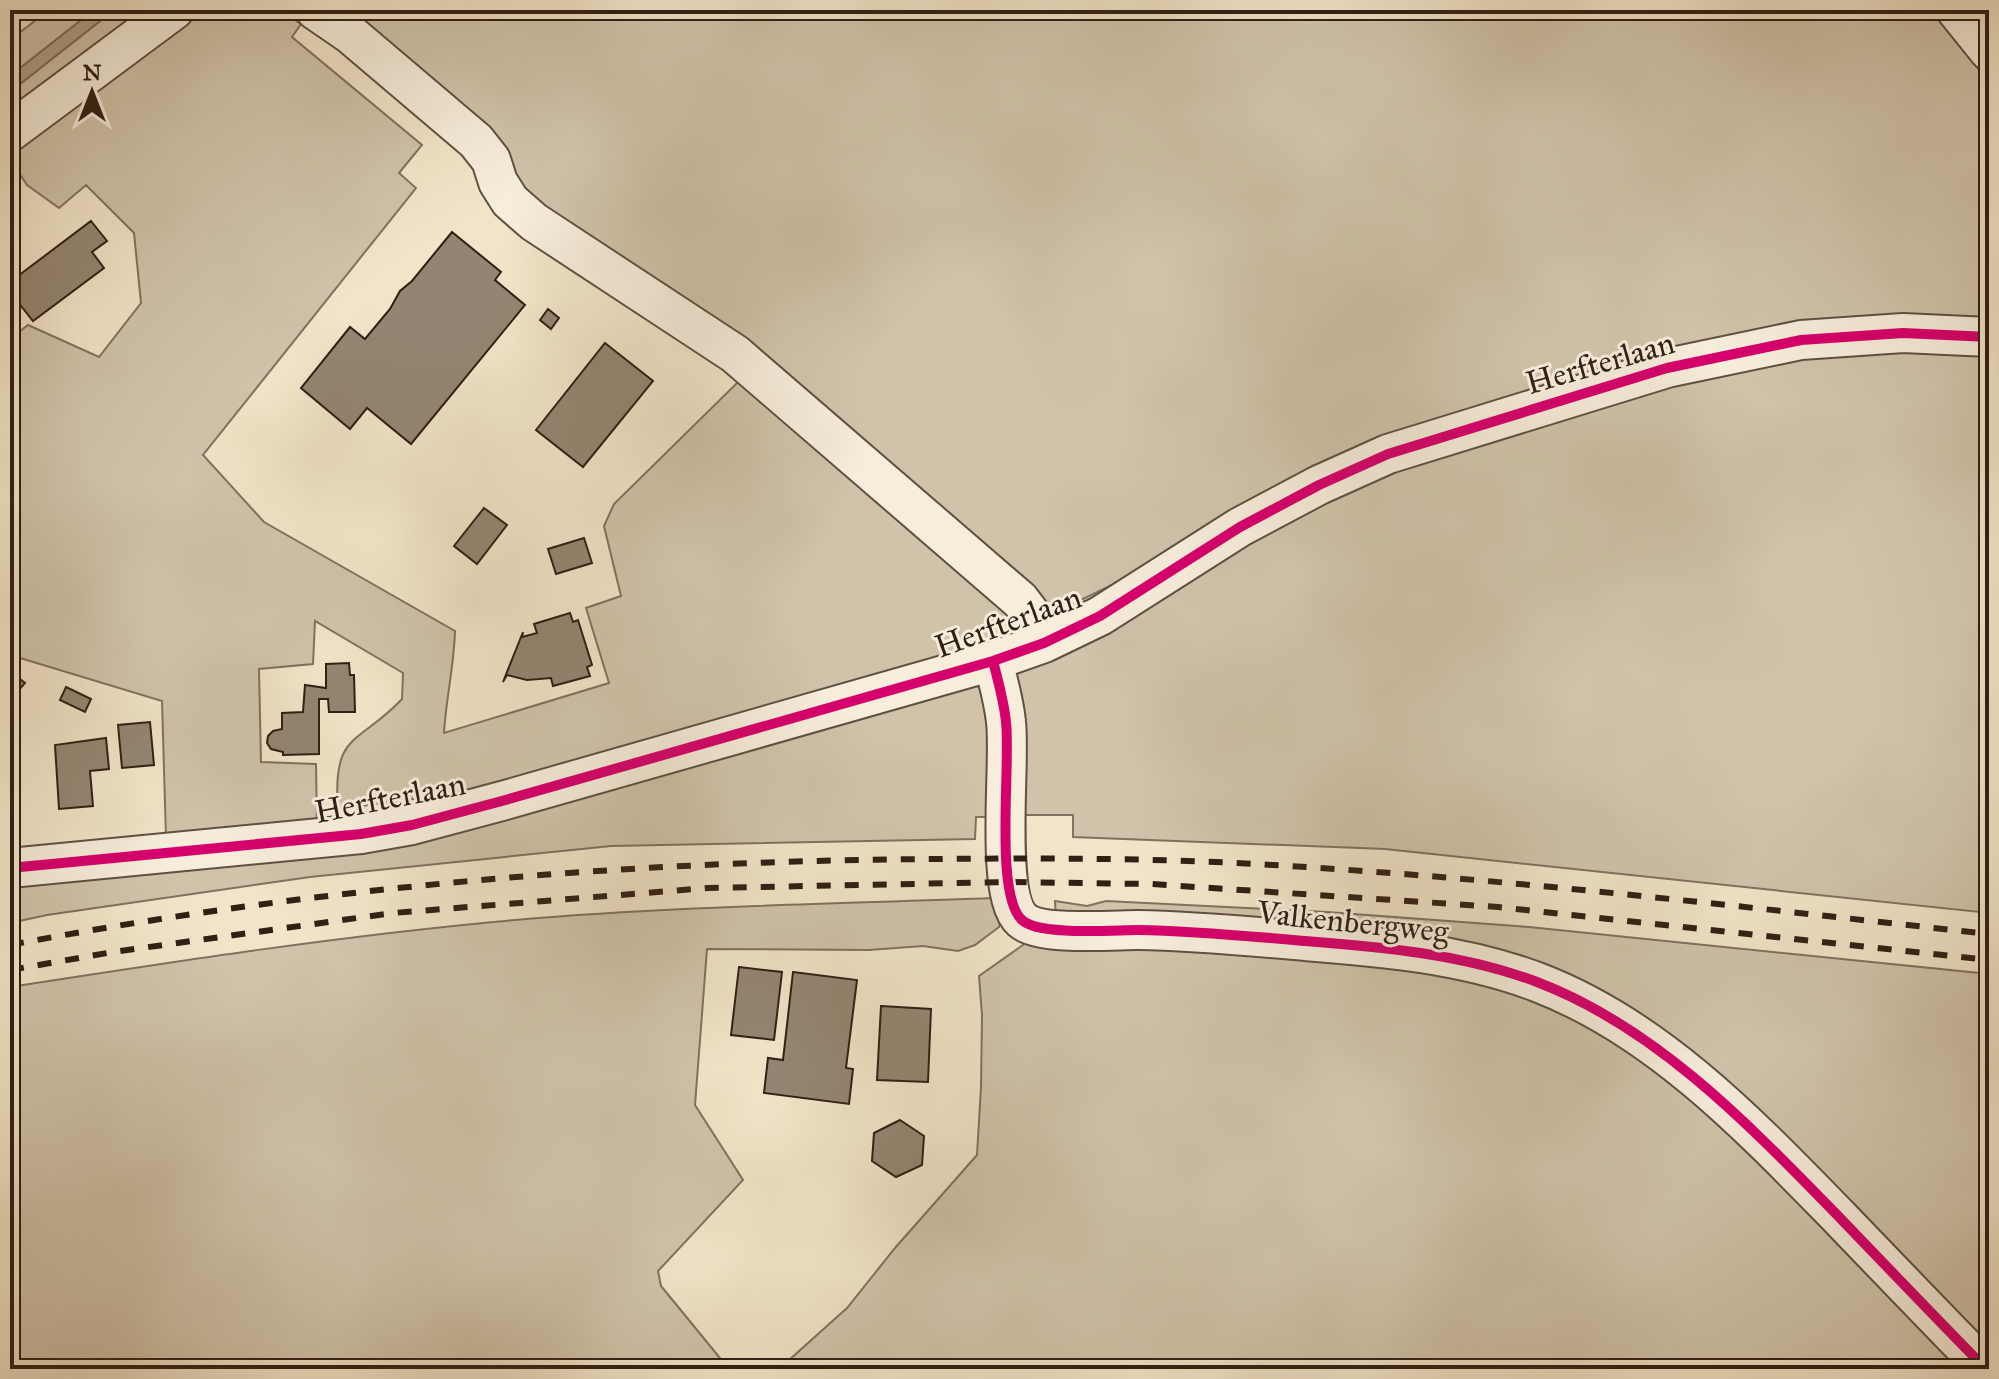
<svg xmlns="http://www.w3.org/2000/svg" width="1999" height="1379" font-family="'IM FELL Great Primer',serif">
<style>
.green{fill:#d0c3aa;stroke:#807160;stroke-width:2}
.water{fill:#afa18b;stroke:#7c6d5c;stroke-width:2}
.building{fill:#948572;stroke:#301f15;stroke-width:2}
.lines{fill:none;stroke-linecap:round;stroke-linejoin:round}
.minor-casing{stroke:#605042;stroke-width:42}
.minor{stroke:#f6eddb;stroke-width:38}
.rail{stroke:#301f15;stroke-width:6;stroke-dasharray:14 14;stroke-linecap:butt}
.cycleway-casing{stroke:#f6eddb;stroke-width:15}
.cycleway{stroke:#d6006c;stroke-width:10}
.labels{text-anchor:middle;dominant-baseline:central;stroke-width:6;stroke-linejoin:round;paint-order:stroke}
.street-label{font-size:32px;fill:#301f15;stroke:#f6eddb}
</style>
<rect width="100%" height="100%" fill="#f1e4c8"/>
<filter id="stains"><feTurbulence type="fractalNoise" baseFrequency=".0025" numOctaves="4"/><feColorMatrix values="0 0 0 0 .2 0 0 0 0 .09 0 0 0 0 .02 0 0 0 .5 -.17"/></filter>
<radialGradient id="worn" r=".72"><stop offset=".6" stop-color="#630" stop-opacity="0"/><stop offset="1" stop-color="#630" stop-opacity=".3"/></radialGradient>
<path class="green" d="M49 10H94L10 76V40Z
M114 10H143L10 114V92Z
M196 10H279L301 24 292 37 422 145 399 173 416 188 203 455 264 522 455 631C454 666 446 699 444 733L609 683 586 608 621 596 604 526 614 504 740 380 1023 628 993 642 466 792 338 809C332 731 359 745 402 699L403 673 315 621 313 664 259 669 261 762 316 764 317 827 166 838 162 701 10 655V339L28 325 99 357 141 303 134 233 86 185 59 208 27 185 15 167 21 142Z
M337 10H1931L1989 82V318L1890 315 1807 321 1760 329 1633 360 1182 551 1052 614 522 193Z
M1989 349V913L1385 849 1073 837V815H1015L1014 681 1017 671 1333 492 1574 407 1834 351Z
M972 683 988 693 996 817H976L975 839 611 846 310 877 47 915 10 923V879L286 855Z
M994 898 1001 919 999 927 975 945 958 951 923 946 869 950 707 949 695 1105 743 1180 658 1271 661 1286 729 1369H10V987C178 961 346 935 515 920 674 906 835 904 994 898Z
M1055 901 1087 906 1106 901 1327 912 1529 927 1989 974V1361L1871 1236 1548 978 1056 921Z
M1030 940 1184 942 1512 983 1673 1074 1972 1369H779L847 1308 895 1248 977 1155 981 1087 982 1015 979 976Z"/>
<path class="water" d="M94 10H114L10 92V76Z"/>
<path class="building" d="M91 221 107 241 92 252 104 268 33 321 10 292V282Z
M452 232 501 272 495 280 525 305 411 444 367 408 350 429 301 388 350 327 365 339 390 309 400 291 412 281Z
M548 309 559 318 551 329 540 320Z
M605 343 653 381 583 467 536 430Z
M484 508 507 525 477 564 454 546Z
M584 538 592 563 556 574 548 549Z
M570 613 573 622 578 620 592 665 587 667 590 676 553 686 551 678 527 680 507 675 503 682 523 632 522 637 537 633 534 624Z
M349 663 350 675H354L355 712H329L328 699H319V754L283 755V752L271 749 267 743 268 736 273 731 282 729V713L303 712 305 685 326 688V664Z
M10 671 25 683 13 697 10 694Z
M66 687 91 699 85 712 60 700Z
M150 722 154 765 122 768 118 725Z
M106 738 109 769 90 771 93 806 59 809 55 745Z
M739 967 782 972 774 1040 731 1035Z
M793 972 857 980 846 1068 853 1069 849 1104 764 1093 768 1058 783 1060Z
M881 1006 931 1009 928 1082 877 1080Z
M900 1120 924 1136 922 1165 896 1177 872 1161 874 1133Z"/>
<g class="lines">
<g class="minor-casing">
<path id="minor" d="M315 10 350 34 476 141 491 160 498 182 510 201 534 222 735 354 1020 600 1033 617 1044 643
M1956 10 1989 51
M10 132 174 10
M993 661C998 681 1004 701 1006 722 1011 762 994 895 1022 920 1039 936 1113 930 1138 930 1194 931 1249 936 1305 941 1382 947 1463 954 1537 982 1658 1028 1752 1128 1841 1219 1889 1269 1937 1319 1986 1369
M10 868 361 834 412 825 509 799 993 661 1044 643 1100 616 1240 527 1319 485 1388 454 1667 368 1801 340 1903 333 1989 337"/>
</g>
<use href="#minor" class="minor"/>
<path class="rail" d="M10 17 19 10
M10 945C314 887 625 861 934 859 1047 858 1160 858 1273 865 1513 879 1751 908 1989 934
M10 970 113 952 393 913 708 888 1009 882 1151 884 1498 907 1989 960"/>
<g class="cycleway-casing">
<path id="cycleway" d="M993 661C998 681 1004 701 1006 722 1011 762 994 895 1022 920 1039 936 1113 930 1138 930 1194 931 1249 936 1305 941 1382 947 1463 954 1537 982 1658 1028 1752 1128 1841 1219 1889 1269 1937 1319 1986 1369
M10 868 361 834 412 825 509 799 993 661 1044 643 1100 616 1240 527 1319 485 1388 454 1667 368 1801 340 1903 333 1989 337"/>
</g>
<use href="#cycleway" class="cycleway"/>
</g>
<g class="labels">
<g class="street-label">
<text transform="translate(1600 363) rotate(-16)">Herfterlaan</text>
<text transform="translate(1008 622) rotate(-20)">Herfterlaan</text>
<text transform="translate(390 798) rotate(-11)">Herfterlaan</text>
<text transform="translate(1353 922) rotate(6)">Valkenbergweg</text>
</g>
</g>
<rect width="1999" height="1379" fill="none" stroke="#f1e4c8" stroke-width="40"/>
<rect x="12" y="12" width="1975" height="1355" fill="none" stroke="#301f15" stroke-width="4"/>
<rect x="20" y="20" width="1959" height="1339" fill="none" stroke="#301f15" stroke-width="2"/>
<g transform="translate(92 92)" stroke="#f6eddb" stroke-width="6" paint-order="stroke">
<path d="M0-6L14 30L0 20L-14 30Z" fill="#301f15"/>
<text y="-12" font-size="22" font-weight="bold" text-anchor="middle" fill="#301f15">N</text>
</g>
<rect width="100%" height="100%" filter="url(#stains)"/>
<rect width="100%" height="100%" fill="url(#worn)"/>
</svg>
